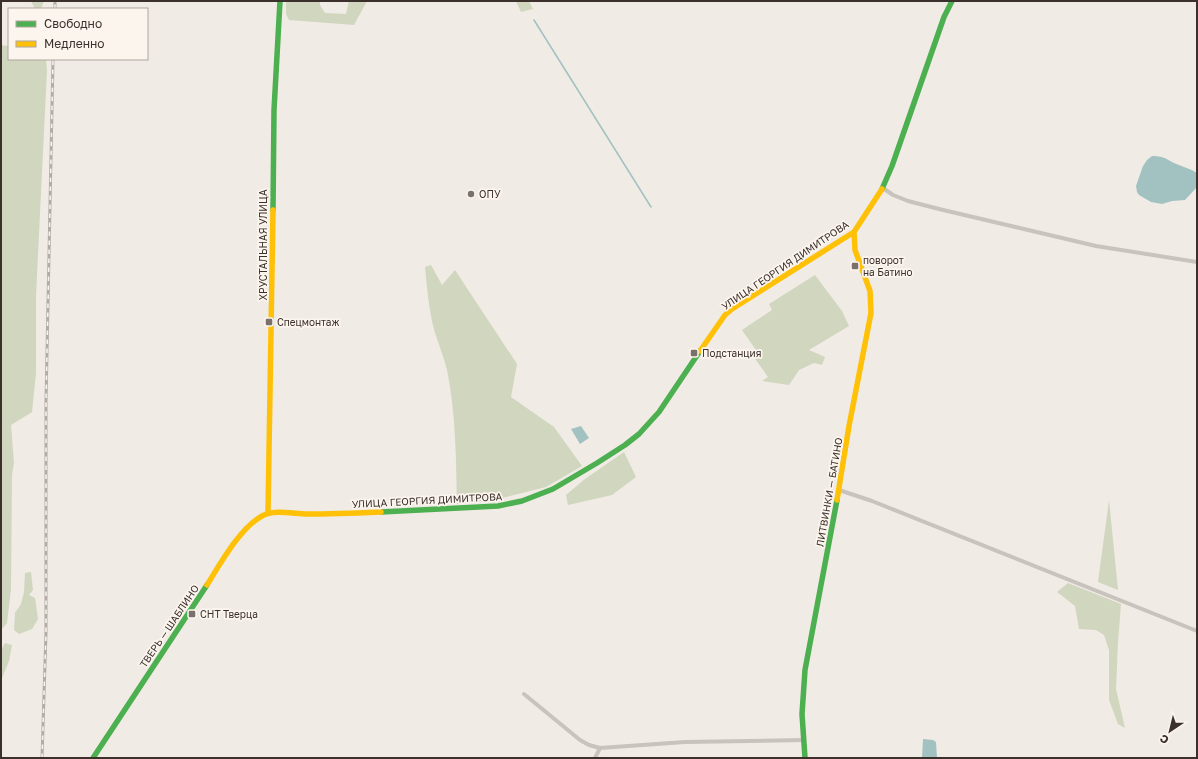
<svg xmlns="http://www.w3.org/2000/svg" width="1198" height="759" font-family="'Golos Text',sans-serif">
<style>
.green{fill:#d1d6bf}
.water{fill:#a1c2c1}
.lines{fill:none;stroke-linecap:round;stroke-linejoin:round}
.stream{stroke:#a1c2c1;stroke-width:1.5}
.street{stroke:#c9c3be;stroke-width:4}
.fast{stroke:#4caf50;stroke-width:5.5}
.slow{stroke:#ffc107;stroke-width:5.5}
.rail-casing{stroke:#b1aca8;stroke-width:3}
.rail{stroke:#fbf5ee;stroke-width:1.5;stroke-dasharray:4.5;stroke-linecap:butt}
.poi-dot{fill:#7a716c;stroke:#fbf5ee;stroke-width:1.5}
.labels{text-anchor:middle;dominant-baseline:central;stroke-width:3.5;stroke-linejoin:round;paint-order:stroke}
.poi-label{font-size:10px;fill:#3b302b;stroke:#fbf5ee;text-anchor:start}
.street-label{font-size:10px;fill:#3b302b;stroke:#fbf5ee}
</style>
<rect width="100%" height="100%" fill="#f0ebe5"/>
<path class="green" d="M31 1H44L41 9H35Z
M286 1H320V5L325 13 346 14 349 1H367L354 25 289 20 286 14Z
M516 1H529L533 9 521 12Z
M1 45 9 46V59H46L47 70 36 296V373L32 412 11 425 14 463 12 475 11 589 7 623 1 630Z
M431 265 442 285 455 270 517 364 511 397 554 427 582 466 546 487 498 499 457 504C456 459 456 414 447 370 444 358 439 345 435 333 429 312 427 288 425 267Z
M815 275 842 311 849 326 809 350 825 357 822 365 814 363 799 370 789 385 762 381 768 377 751 353 756 350 742 330 772 310 769 304Z
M624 452 636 477 612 495 568 505 566 495 585 479Z
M1109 500 1118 590 1098 582Z
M31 572 33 590 29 595 35 598 38 619 32 629 19 634 14 630 15 613 21 604 24 592 25 573Z
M1068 583 1121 604 1118 642 1116 689 1125 728 1118 724 1109 700V650L1104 635 1096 630 1079 629 1075 606 1057 592Z
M5 643 12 645 9 661 1 681V650Z"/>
<path class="water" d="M1152 156C1166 156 1168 161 1179 165 1186 168 1191 169 1197 173V187L1185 200 1172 201 1162 204 1151 202 1139 195 1137 192 1136 186 1143 166 1147 160Z
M581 426 589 438 580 444 571 429Z
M923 739 933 740 936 742 937 758H922Z"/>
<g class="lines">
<path class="stream" d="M534 20 651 207"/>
<path class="street" d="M883 188 893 195 908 201 939 209 1096 246 1197 262
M839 490 872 501 1197 631
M524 694 580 740 589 745 600 748 685 742 804 740
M595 758 600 748"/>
<path class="fast" d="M882 189 892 166 944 17 952 1
M273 210 274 110 280 1
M381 512 498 506 522 501 553 489 597 463 625 445 639 434 659 412 700 351
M93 758 207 585
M805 758 802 714 805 670 837 500"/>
<path class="slow" d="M700 351 725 315 732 309 854 232 882 189
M837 500 849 426 871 313 870 291 855 250 854 232
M268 513 273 210
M207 585C220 564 240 528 262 516 274 509 294 514 307 514 332 514 357 513 381 512"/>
<g class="rail-casing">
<path id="rail" d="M55 9V1
M42 758 46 632V402L53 59"/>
</g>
<use href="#rail" class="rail"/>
</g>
<g class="poi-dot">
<circle cx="471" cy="194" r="4"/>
<rect x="851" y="262" width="8" height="8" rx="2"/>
<rect x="265" y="318" width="8" height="8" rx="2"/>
<rect x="690" y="349" width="8" height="8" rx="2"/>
<rect x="188" y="610" width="8" height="8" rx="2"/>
</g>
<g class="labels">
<g class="poi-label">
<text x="479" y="194">ОПУ</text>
<text x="863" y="260">поворот<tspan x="863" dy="12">на Батино</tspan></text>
<text x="277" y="322">Спецмонтаж</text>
<text x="702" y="353">Подстанция</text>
<text x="200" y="614">СНТ Тверца</text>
</g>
<g class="street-label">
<text transform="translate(263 245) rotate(-90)">ХРУСТАЛЬНАЯ УЛИЦА</text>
<text transform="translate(785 265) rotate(-34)">УЛИЦА ГЕОРГИЯ ДИМИТРОВА</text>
<text transform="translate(829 492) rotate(-80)">ЛИТВИНКИ — БАТИНО</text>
<text transform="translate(427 500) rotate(-3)">УЛИЦА ГЕОРГИЯ ДИМИТРОВА</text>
<text transform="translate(169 626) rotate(-56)">ТВЕРЬ — ШАБЛИНО</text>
</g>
</g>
<rect width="1198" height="759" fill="none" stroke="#3b302b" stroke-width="4"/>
<rect x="8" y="8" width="140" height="52" fill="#fbf5ee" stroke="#aea6a0"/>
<rect x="16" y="21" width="20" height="6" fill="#4caf50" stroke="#aea6a0"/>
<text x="44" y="28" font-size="12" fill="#3b302b">Свободно</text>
<rect x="16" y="41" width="20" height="6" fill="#ffc107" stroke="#aea6a0"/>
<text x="44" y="48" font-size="12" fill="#3b302b">Медленно</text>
<g transform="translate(1170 731) rotate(215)" stroke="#fbf5ee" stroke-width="3" paint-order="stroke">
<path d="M0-3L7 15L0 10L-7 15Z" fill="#3b302b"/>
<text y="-6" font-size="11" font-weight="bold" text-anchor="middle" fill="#3b302b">С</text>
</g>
</svg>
